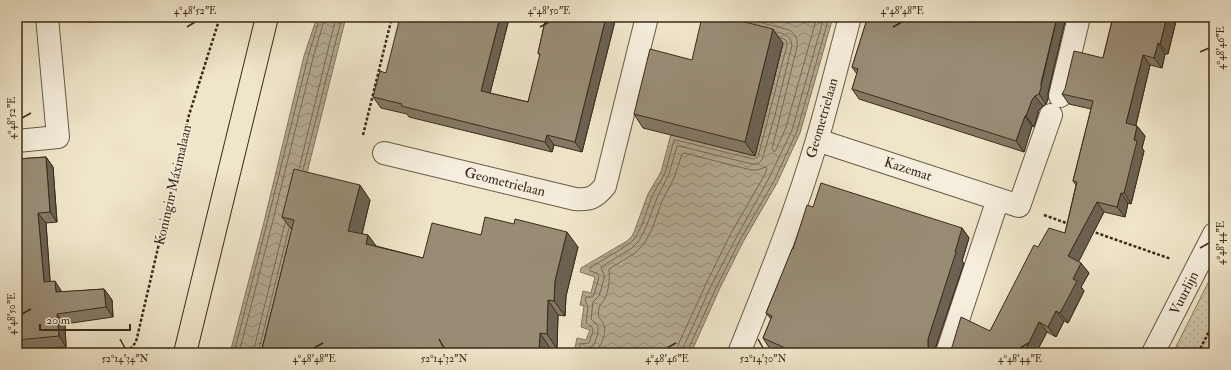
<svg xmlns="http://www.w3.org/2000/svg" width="1231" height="370" font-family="'IM FELL Double Pica',serif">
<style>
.grass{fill:url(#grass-dots);stroke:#867862}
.water{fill:url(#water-waves);stroke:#82755f}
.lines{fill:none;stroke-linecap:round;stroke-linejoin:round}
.shore{stroke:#766853;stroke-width:1}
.minor-casing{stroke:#685a45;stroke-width:24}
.major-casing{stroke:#3b2b19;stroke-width:24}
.path{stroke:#3b2b19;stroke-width:2.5;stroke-dasharray:3 2;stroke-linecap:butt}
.minor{stroke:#f5eedc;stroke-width:22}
.major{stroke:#efe5c9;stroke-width:22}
.wall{fill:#847865;stroke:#3b2b19}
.shaded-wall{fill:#6b6252;stroke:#3b2b19}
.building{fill:#998c75;stroke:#3b2b19}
.ticks{fill:none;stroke:#3b2b19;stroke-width:1.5}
.labels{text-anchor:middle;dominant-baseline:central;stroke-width:3;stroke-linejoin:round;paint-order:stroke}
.street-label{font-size:14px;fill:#3b2b19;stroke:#f5eedc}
.neatline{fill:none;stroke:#3b2b19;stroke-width:1.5}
.ticks-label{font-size:10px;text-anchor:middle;fill:#3b2b19}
</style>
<defs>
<pattern id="grass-dots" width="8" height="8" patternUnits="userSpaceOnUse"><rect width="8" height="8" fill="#d0c5ab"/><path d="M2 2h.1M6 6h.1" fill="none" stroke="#b4a993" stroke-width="1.8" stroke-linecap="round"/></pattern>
<pattern id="water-waves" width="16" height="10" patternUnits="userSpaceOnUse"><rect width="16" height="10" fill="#b2a68d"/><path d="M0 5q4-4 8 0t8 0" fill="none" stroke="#928772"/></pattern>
</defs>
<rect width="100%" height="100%" fill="#efe5c9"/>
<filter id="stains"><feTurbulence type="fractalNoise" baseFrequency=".005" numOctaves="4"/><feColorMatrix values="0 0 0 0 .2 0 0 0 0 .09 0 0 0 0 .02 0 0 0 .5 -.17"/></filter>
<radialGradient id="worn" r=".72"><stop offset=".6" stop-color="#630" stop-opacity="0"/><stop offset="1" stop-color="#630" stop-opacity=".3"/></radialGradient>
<path class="grass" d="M1214 271V353H1173Z"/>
<path class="water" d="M317 17H346L262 353H230L264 222 304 56Z
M736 17H833L800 133 777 183 743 242 719 290 691 353H574L577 338 586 340 590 330 581 327 584 306 580 305 583 291 591 293 595 277 580 272 581 268 627 241 632 236 634 232 648 194 661 172 671 134 766 113 783 43 728 29Z"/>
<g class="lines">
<path class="shore" d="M750 17 751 20 789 30C796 34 798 40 797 47L772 149 774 152 776 150 786 127 817 17
M299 169 336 17
M303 170 342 17
M234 353 267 223 308 57 320 17
M239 353 272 224 313 58 325 17
M253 353 285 223
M258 353 289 228
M578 353 580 344 589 343 593 331 592 327 586 323 588 307 585 300 586 297H592L594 295 599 277 597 273 590 271V268L629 244 635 238 642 225 652 196 665 173 674 140H676L753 159 758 157 787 45 786 40 781 38
M583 353 584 349 590 348 594 345 598 333V326L591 319 593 302 599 296 604 279V275L601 267 632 248 639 241 646 227 657 198 669 174 677 146H679L752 164H758L762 160 775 115 792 45C791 35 784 34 777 32
M593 353C601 348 607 334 604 325 600 316 597 320 599 308 600 304 602 303 604 300 609 291 610 279 609 269L635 253 644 244 652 229 662 201 674 178 682 154 684 153 751 170H757L766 167 767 169 764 176 730 235 706 284 678 345 677 353
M683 353V348L711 286 736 238 769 178 792 130 824 17
M688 353V350L716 288 740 240 774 181 797 131 829 17"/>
<g class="minor-casing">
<path id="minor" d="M1060 96 1079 17
M817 140 1019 206 1051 115
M17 141 58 137 47 17
M384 153 575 199C590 200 595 198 605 186L647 17
M739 353C767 283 796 212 817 140 829 99 839 58 850 17
M947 353 998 199
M1153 353 1214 234"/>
</g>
<g class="major-casing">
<path id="major" d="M185 353 267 17"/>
</g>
<path class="path" d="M363 135 392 17
M1044 215 1069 224
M1091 231 1171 259
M127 353 136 342 189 115 220 17
M1198 353 1214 322"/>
<use href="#minor" class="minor"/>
<use href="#major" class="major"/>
</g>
<path class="wall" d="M85 17H154L88 22Z
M546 17H616L582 152 554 145 552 152 409 117 407 114 381 108 373 97 386 73 508 23 490 93 528 102 540 56 538 53Z
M866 17H1066L1048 93V99L1046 104 1043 106 1039 110 1034 127 1032 126 1024 152 859 99 852 89 857 74 852 67 867 20 865 18Z
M1113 17H1177L1168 54H1165L1162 68 1150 65 1136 125 1137 126 1145 136 1142 148 1144 151 1131 204 1128 203 1125 217 1104 212 1078 261 1089 273 1081 287 1084 291 1068 323 1064 321 1056 337 1047 332 1036 353H946L990 331 1038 247 1065 233 1076 185 1073 181 1091 109 1069 104 1062 94 1103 58Z
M783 43 755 156 643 128 634 114 692 60Z
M46 157 53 167 57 222 46 223 50 282 62 292 104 289 112 300 113 317 65 324 66 347 17 350V159Z
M370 200 362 234 368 235 376 246 423 258 481 235 578 247 566 296 565 316 558 315 557 349 550 348V353H261L292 230 282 217Z
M813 207 962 228 969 238 962 261 964 263 935 349V353H780L770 349 763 338 771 319 766 313 793 249Z"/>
<path class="shaded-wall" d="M500 17H504L508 23 488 101 481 91Z
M606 17H616L582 152 575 142Z
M1057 17H1066L1048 93V99L1046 104 1039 94Z
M1167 17H1177L1168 54 1160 44Z
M773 29 783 43 755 156 745 142Z
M1158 43 1165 54 1162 68 1154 58Z
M1143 55 1150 65 1134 133 1126 123Z
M1035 96 1043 106 1039 110 1034 127 1026 116 1032 100Z
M1025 116 1032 126 1024 152 1016 141Z
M1137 126 1145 136 1142 148 1144 151 1131 204 1124 193Z
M547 135 554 145 552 152 545 142Z
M46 157 53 167 57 222 50 212Z
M360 185 370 200 359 246 348 231Z
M1121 193 1128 203 1125 217 1117 207Z
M1097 202 1104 212 1076 267 1068 256Z
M38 213 46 223 51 293 44 282Z
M962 228 969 238 962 261 964 263 935 349V353H932L928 346V339Z
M567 232 578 247 566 296 565 316 554 301 555 281Z
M368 235 379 250 366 244Z
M1081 263 1089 273 1081 287 1084 291 1068 323 1060 313 1073 279Z
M55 281 62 292H56Z
M104 289 112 300 113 317 106 307Z
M548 300 558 315 557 349 547 334Z
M1056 311 1064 321 1056 337 1048 327Z
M57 314 65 324 66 347 59 336Z
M1039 322 1047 332 1036 353H1024Z
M540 333 550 348V353H539Z"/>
<path class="building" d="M400 17H500L481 91 528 102 540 54 538 53 546 17H606L575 142 547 135 545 142 401 106 402 104 373 97 380 71 386 73Z
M702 17H724L773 29 745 142 634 114 650 49 692 60Z
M866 17H1057L1041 83V88L1039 94 1035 96 1032 100 1026 116H1025L1016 141 852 89 858 69 852 67 867 19 865 18Z
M1113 17H1167L1160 44 1158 43 1154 58 1143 55 1126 123 1137 126 1134 140 1137 141 1124 193H1121L1117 207 1097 202 1068 256 1081 263 1073 279 1077 281 1060 313 1056 311 1048 327 1039 322 1024 353H946L948 352 952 347 961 317 990 331 1034 245 1038 247 1049 228 1065 233 1077 182 1073 181 1093 101 1062 94 1065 89 1074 51 1103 58Z
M46 157 50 212 38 213 44 282 55 281 56 292 104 289 106 307 57 314 59 336 17 340V159Z
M294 169 360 185 348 231 368 235 366 244 423 258 432 223 481 235 485 217 514 224 515 219 567 232 555 281 554 301 548 300 547 334 540 333 539 353H261L294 220 282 217Z
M821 183 962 228 955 252H956L928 339V346L930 351 934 353H796L763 338 772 316 766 313 792 249H793L807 205 813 207Z"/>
<path class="ticks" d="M187 27 195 22M540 27 549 22M893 27 902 22M1200 52 1209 48M22 118 31 113M1200 248 1209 243M22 314 31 309M120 339 125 348M439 339 444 348M758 339 763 348M314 348 323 343M667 348 676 343M1020 348 1029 343"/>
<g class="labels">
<g class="street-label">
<text transform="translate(822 118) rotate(-74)">Geometrielaan</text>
<text transform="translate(908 169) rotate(18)">Kazemat</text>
<text transform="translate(505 182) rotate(14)">Geometrielaan</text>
<text transform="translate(173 185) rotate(-77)">Koningin Máximalaan</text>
<text transform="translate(1184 293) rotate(-63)">Vuurlijn</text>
</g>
</g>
<rect width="1231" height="370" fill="none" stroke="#efe5c9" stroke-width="44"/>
<path d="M40 324v6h90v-6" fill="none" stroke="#3b2b19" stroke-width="2"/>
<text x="46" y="324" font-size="12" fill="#3b2b19" stroke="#f5eedc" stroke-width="3" paint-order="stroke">20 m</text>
<rect x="22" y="22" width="1187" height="326" class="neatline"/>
<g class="ticks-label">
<text x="195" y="14">4°48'52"E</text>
<text x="549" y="14">4°48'50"E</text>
<text x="902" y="14">4°48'48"E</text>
<text transform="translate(1220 48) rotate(-90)" y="4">4°48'46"E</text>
<text transform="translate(11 118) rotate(-90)" y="4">4°48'52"E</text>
<text transform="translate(1220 243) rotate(-90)" y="4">4°48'44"E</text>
<text transform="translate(11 314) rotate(-90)" y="4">4°48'50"E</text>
<text x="125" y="362">52°14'34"N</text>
<text x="314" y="362">4°48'48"E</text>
<text x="444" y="362">52°14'32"N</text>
<text x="667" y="362">4°48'46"E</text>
<text x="763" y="362">52°14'30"N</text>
<text x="1020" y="362">4°48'44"E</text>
</g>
<rect width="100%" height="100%" filter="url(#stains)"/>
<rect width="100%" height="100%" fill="url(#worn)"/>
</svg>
